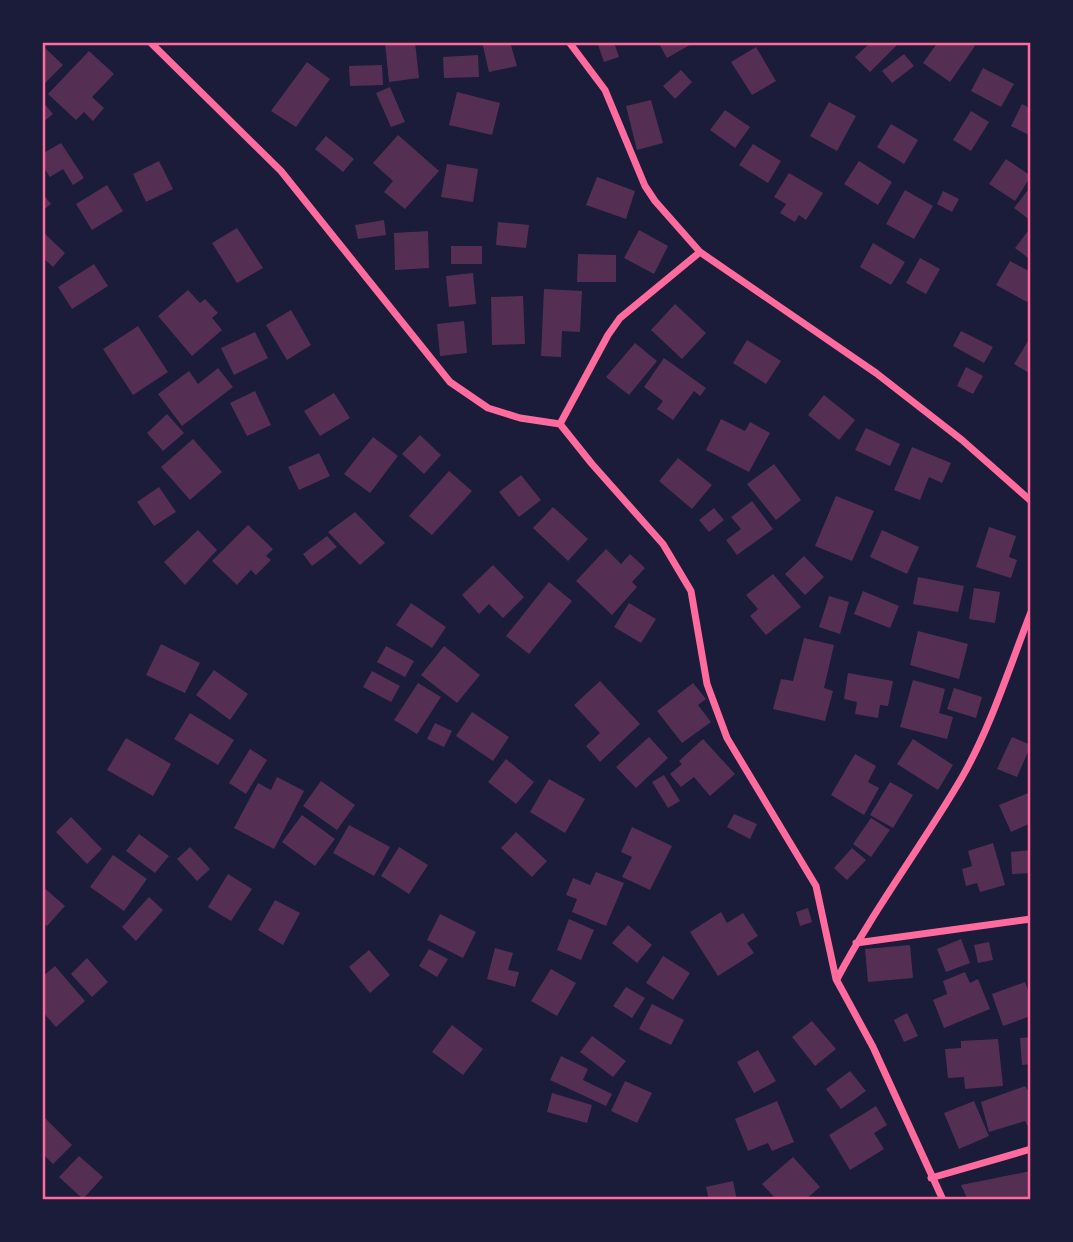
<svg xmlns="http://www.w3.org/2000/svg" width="1073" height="1242" font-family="'Public Sans',sans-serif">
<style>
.building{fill:#542f53}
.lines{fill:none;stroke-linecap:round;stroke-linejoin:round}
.minor{stroke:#ff6b9d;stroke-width:7}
.neatline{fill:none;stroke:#ff6b9d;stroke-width:2.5}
</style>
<rect width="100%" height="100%" fill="#1b1b3a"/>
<path class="building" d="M415 42 419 78 389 82 385 43Z
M482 42H510L517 66 489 72Z
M597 42H614L619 57 604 62Z
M658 42H695L667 58Z
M871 42H900L870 72 855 57Z
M938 42H970L975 46 950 82 923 63Z
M42 45 63 65 42 86Z
M756 47 776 81 752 95 731 62Z
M89 51 114 74 92 97 104 108 93 121 84 112 76 120 48 94Z
M904 54 914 66 892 83 882 71Z
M478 55 479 77 444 78 443 57Z
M307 62 330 79 296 127 271 111Z
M382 65 383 85 350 86 349 66Z
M983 68 1014 84 1001 107 971 91Z
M681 70 692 82 675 99 663 86Z
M390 87 405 122 391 127 376 93Z
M457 92 500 103 492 135 449 125Z
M651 100 663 143 637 150 626 106Z
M42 101 53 114 42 123Z
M829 102 856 116 837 151 810 136Z
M1022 104 1031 109V136L1011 126Z
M725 110 750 127 735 148 710 130Z
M971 111 989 122 971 151 953 140Z
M891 124 918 140 904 164 877 147Z
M398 135 439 171 405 209 384 192 393 181 373 163Z
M326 136 354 159 343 172 315 149Z
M61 143 84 178 73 185 63 169 50 177 42 165V154Z
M753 144 781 161 768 183 739 165Z
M1006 159 1031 176 1015 201 989 184Z
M159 161 173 189 146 202 133 174Z
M859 161 892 182 878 205 844 184Z
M447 164 478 169 473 202 441 197Z
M789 173 823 193 806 220 799 215 795 222 780 213 786 204 774 197Z
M597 177 635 191 626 219 586 205Z
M107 185 123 211 92 230 76 204Z
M1031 186V221L1014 208Z
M905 190 933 206 914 239 886 224Z
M943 191 959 199 952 212 937 204Z
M42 193 51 204 42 211Z
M384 220 386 235 358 239 355 225Z
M498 222 529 225 526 248 496 245Z
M1031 227V260L1015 248Z
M237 228 263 268 237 283 212 243Z
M639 230 668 246 654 274 624 258Z
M42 231 65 253 53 267 42 257Z
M428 231 429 268 395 270 394 233Z
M873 243 905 262 891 285 860 267Z
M451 246H482V264H451Z
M578 254 616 255V282H577Z
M920 258 940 269 926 294 906 283Z
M1010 261 1031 272V295L1027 302 996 285Z
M94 264 108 286 72 309 58 287Z
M473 273 476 304 449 307 446 276Z
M544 289 582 291 580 332 562 331 561 357 541 356Z
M188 290 200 303 205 299 218 313 212 318 222 330 192 356 158 316Z
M523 296 525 344 492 345 491 297Z
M675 304 706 333 682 359 651 330Z
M291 310 311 345 287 360 266 325Z
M464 321 467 353 440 356 437 324Z
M138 326 168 372 133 395 103 349Z
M961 331 993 347 984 363 953 346Z
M255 332 268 358 234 375 221 348Z
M1031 336V374L1014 364Z
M747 340 781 361 766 384 733 363Z
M635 343 657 361 629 395 606 377Z
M664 358 706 388 700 396 694 391 673 420 657 409 663 401 644 387Z
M966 367 983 376 973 394 957 386Z
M218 368 233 387 182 426 158 394 189 371 198 384Z
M255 391 271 425 247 436 230 403Z
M334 393 350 418 320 436 304 411Z
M824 395 855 420 839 440 808 415Z
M167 414 184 433 163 451 147 433Z
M721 419 745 431 750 422 770 433 749 472 706 450Z
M866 428 900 444 890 466 855 450Z
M420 435 441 455 424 474 402 454Z
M373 437 398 456 370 493 344 474Z
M193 439 222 472 190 500 161 467Z
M912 447 951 463 942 483 929 477 920 500 894 490Z
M319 453 330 476 299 490 288 467Z
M678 458 712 485 692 509 659 481Z
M774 464 801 500 776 520 747 484Z
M449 471 472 491 432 535 409 516Z
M521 475 541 500 519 517 499 492Z
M159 487 176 512 154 526 137 502Z
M836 496 874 511 852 561 815 546Z
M752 501 773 529 737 555 726 540 741 529 731 517Z
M553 507 588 539 568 561 533 528Z
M714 508 724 520 709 532 699 520Z
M355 512 385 543 360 565 328 532Z
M248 525 273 549 266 556 271 560 256 575 251 570 237 585 212 561Z
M989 527 1016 536 1009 557 1017 560 1011 578 976 567Z
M198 530 217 550 185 585 164 562Z
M882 530 919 547 907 574 870 557Z
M327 536 337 547 312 566 303 554Z
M606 549 621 564 630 554 645 568 632 582 637 587 612 615 576 581Z
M804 556 824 577 805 595 785 574Z
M493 565 524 597 503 618 489 604 479 614 462 595Z
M773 574 801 607 766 635 750 616 758 609 746 595Z
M918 577 964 586 958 612 913 604Z
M549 582 572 601 529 654 506 636Z
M974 588 1000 592 995 623 969 619Z
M863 591 899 606 890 628 854 614Z
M829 596 849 602 840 634 819 627Z
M411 603 446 627 432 648 396 625Z
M629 603 656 619 641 643 614 627Z
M918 631 968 644 959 679 910 665Z
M804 638 834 645 824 688 833 691 825 721 773 709 781 679 793 681Z
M161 644 200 663 185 693 146 675Z
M386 646 414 661 405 677 377 662Z
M444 646 480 675 457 703 421 675Z
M214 670 248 694 230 720 196 695Z
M372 671 400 686 391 702 363 687Z
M848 673 893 681 888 706 880 705 878 718 855 714 857 702 844 699Z
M913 680 945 689 939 713 953 717 947 739 900 727Z
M600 681 640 724 600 762 586 746 600 733 574 705Z
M418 683 441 697 417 734 394 720Z
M693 683 706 699 698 705 711 722 682 743 657 711Z
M954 688 982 697 976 718 947 709Z
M472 712 509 737 493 761 456 736Z
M190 713 234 740 218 765 174 739Z
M435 723 452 731 444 747 427 739Z
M649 737 668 758 636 788 616 767Z
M1012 737 1031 745 1017 777 997 769Z
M126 738 171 764 153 796 107 770Z
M703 739 735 774 710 796 694 777 681 787 670 774 682 764 679 761Z
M913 739 953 765 938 790 897 764Z
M250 749 267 760 246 794 229 783Z
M855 754 876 766 868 782 879 788 864 815 831 795Z
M506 759 534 782 516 804 488 782Z
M664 775 680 801 668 808 652 782Z
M277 777 304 791 274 849 234 828 258 783 271 790Z
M549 779 585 799 565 833 530 812Z
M321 781 355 805 337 830 303 806Z
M890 782 913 795 893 828 870 815Z
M1031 792V823L1011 832 999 805Z
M734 814 757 824 750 839 727 827Z
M302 815 335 839 315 866 282 842Z
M71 817 102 849 87 864 56 832Z
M871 818 890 830 871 857 853 844Z
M349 825 390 847 374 876 333 853Z
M632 827 672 846 650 890 622 877 632 857 621 852Z
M516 832 547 861 532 877 501 848Z
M139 834 169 856 155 873 126 851Z
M993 843 1005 885 980 892 977 883 966 886 962 869 972 866 968 851Z
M190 847 210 869 197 881 177 859Z
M399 847 428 865 409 894 381 876Z
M852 848 866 860 847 880 834 868Z
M1031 850V873L1012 874 1011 852Z
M113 855 147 879 124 911 90 887Z
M596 872 624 883 606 926 572 912 577 899 566 895 573 878 590 885Z
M228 874 252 889 231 921 208 907Z
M42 886 65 906 47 926 42 921Z
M149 897 163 910 136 941 122 927Z
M275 900 300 913 283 945 258 930Z
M808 908 812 922 800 926 796 912Z
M721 912 727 923 743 913 758 936 747 943 754 953 718 976 690 932Z
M440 914 476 932 463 958 427 940Z
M569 919 594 930 581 960 557 950Z
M628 925 652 945 637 963 612 943Z
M961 939 970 963 946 972 937 949Z
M989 942 993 960 978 963 974 945Z
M910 945 913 978 868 982 865 949Z
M495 948 513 953 508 970 519 972 515 987 487 979Z
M429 949 448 959 437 977 419 966Z
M369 950 390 975 370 993 349 967Z
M663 956 690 973 673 1000 646 983Z
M87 958 108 982 92 997 71 974Z
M55 966 85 1001 56 1027 42 1011V977Z
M551 969 576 983 557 1016 531 1001Z
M965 972 970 983 978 979 990 1009 944 1028 933 1000 947 994 943 981Z
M1025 982 1031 999V1016L1003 1026 992 994Z
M626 987 645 998 632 1018 613 1006Z
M652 1004 684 1020 671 1045 639 1029Z
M907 1013 918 1036 904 1042 894 1020Z
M812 1021 836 1049 815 1066 792 1037Z
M452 1025 483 1049 463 1075 432 1052Z
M592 1036 626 1061 613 1077 580 1052Z
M1031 1037V1064L1022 1065 1020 1038Z
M998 1039 1003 1086 965 1089 964 1077 948 1078 945 1049 961 1048V1041Z
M758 1050 776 1081 754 1093 737 1062Z
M561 1056 588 1069 583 1080 612 1094 606 1106 550 1080Z
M850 1071 866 1091 841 1109 826 1089Z
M625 1081 652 1093 637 1123 611 1111Z
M1025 1086 1031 1095V1132L1025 1121 989 1132 981 1102Z
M552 1093 592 1105 587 1123 547 1112Z
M777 1101 794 1142 772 1151 768 1143 748 1151 735 1119Z
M974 1101 989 1136 959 1149 944 1113Z
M876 1106 887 1125 874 1133 884 1149 850 1170 829 1135Z
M45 1118 72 1145 53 1164 42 1153V1120Z
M79 1156 103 1177 83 1199 59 1177Z
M793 1157 820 1187 805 1200H777L762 1184Z
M1031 1171V1200H968L961 1185Z
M733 1181 737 1200H709L706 1187Z"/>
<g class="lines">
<path class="minor" d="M150 42 281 171 450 382 488 408 520 418 560 424 592 464 663 544 691 591 707 684 727 738 816 886 836 979 873 1047 943 1200
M569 42 605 90 645 186 655 201 700 252 876 373 962 440 1031 501
M560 424 608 335 620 318 700 252
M856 943 1031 919
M837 979C874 909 921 847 961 779 991 727 1009 668 1031 612
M931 1178 1031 1149"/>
</g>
<rect width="1073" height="1242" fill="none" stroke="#1b1b3a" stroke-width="88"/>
<rect x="44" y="44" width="985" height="1154" class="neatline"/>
</svg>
